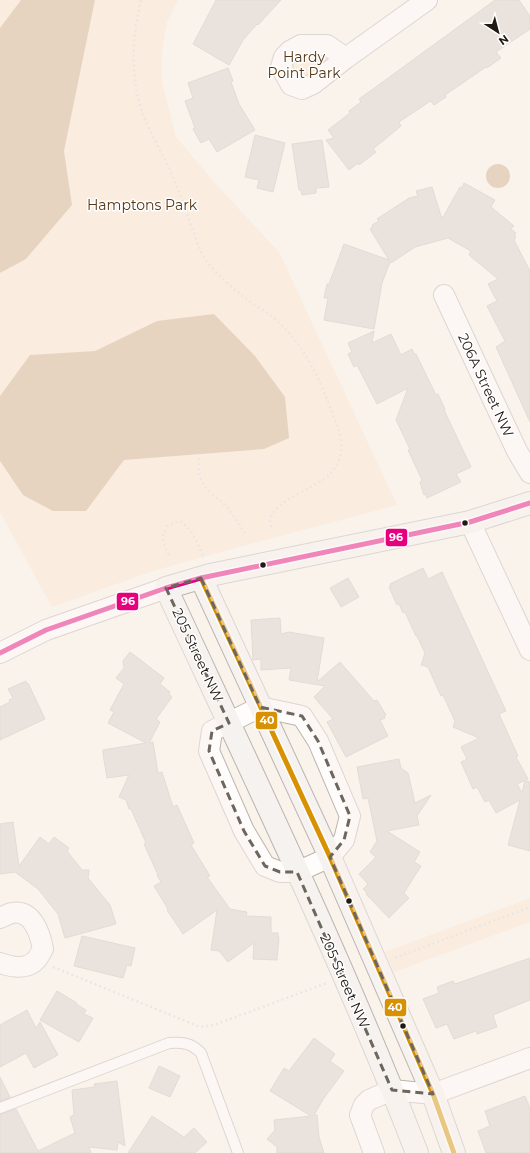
<svg xmlns="http://www.w3.org/2000/svg" width="530" height="1153" font-family="Montserrat,sans-serif">
<style>
.green{fill:#fbe5ce}
.water{fill:#ceae8b}
.building{fill:#d7d0c9;stroke:#c6c0b9}
.lines{fill:none;stroke-linecap:round;stroke-linejoin:round}
.lane-casing{stroke:#bbb5ae;stroke-width:12}
.street-casing{stroke:#bbb5ae;stroke-width:22}
.secondary-casing{stroke:#bbb5ae;stroke-width:24}
.path{stroke:#dad8d6;stroke-width:2.5;stroke-dasharray:2 3;stroke-linecap:butt}
.lane{stroke:#fefdfc;stroke-width:10}
.street{stroke:#fefdfc;stroke-width:20}
.secondary{stroke:#f6f2ef;stroke-width:22}
.bus-1-casing{stroke:#fff;stroke-width:8}
.bus-2-casing{stroke:#fff;stroke-width:8}
.bus-1{stroke:#d79103;stroke-width:5}
.bus-2{stroke:#e5007d;stroke-width:5}
.marked{fill:none;stroke:#6d665f;stroke-width:3;stroke-dasharray:8 5;stroke-linejoin:round}
.bus-dot{fill:#211a13;stroke:#fff;stroke-width:1.5}
.labels{text-anchor:middle;dominant-baseline:central;stroke-width:3;stroke-linejoin:round;paint-order:stroke}
.park-label{font-size:14px;fill:#553712;stroke:#fff}
.street-label{font-size:14px;fill:#211a13;stroke:#fff}
.line-badge{stroke:#fff;stroke-width:1.5}
.badge-label{font-size:11px;text-anchor:middle;font-weight:bold;fill:#fff}
</style>
<rect width="100%" height="100%" fill="#f9f3ec"/>
<path class="green" d="M0 0H21L0 28Z
M95 0H178L167 22 162 53V82L176 137 214 182 279 252 397 505 239 547 153 571 52 607 0 512V448V461L107 483 124 460 264 449 157 321 95 351 30 356 0 396V273L26 259 72 205 64 151Z
M313 49 337 58 308 81 294 80 289 57Z
M530 898V922L394 972 385 952Z"/>
<path class="water" d="M21 0H95L64 151 72 205 26 259 0 273V28Z
M486 176a12 12 0 1 1 24 0a12 12 0 1 1-24 0Z
M214 314 255 356 285 397 289 438 264 449 124 460 86 511H53L23 495 0 461V396L30 355 95 351 157 321Z"/>
<path class="building" d="M216 0H281L258 25 257 24 243 40 229 65 193 44Z
M495 0H519L530 16V29L496 52 501 58 487 68 486 67 445 95 446 97 434 105 431 101 429 102 399 122 401 126 373 149 376 152 359 165 358 163 349 170 326 140 334 138 328 130 350 113 349 111 361 102 359 99 369 92Z
M228 68 233 81 231 82 239 104 255 130 217 152 209 139 201 143 193 129 195 128 185 101 193 98 188 83Z
M255 135 285 143 273 192 257 188 259 180 245 177Z
M322 140 329 187 316 188V193L302 195 301 190H299L292 144Z
M464 183 495 200 491 207 514 226 511 229 516 233 514 236 516 237 514 240 530 271V422L496 347 505 341 487 306 497 301 488 284 498 279 469 255 471 251 448 238 415 247 391 263 390 262 382 283 374 329 324 320 328 298H324L327 284H329L344 244 389 260 370 229 373 227 372 225 379 221 377 219 409 198 418 196 416 191 432 187 442 219 460 187 462 188Z
M374 331 372 343 391 334 401 355 412 349 414 354H416L436 395 438 394 445 409 444 410 471 467 456 474 461 482 427 498 426 494 424 495 420 482 422 480 408 450 410 449 396 420 408 388 377 404 357 365 354 367 348 354 352 352 348 343Z
M423 568 428 579 442 572 506 711 499 714 518 756 516 757 528 779 517 784 522 793 525 781 530 782V851L508 845 520 800 496 813 489 800 485 802 477 787 473 789 461 762 467 759 461 747 479 738 453 727 455 721 443 695 441 696 428 667 421 665 425 653 417 636H416L405 612 403 613 399 604 397 605 389 587H391L390 584Z
M348 578 359 597 341 607 330 588Z
M280 618 281 634 289 632 324 638 317 682 340 662 374 701 377 700 386 715 384 716 385 718 380 720 388 736 346 757 327 722 333 719 314 697 325 686 289 680 291 668 261 670V659L253 660 251 620Z
M130 652 164 678 160 684 170 692 169 694 172 697 156 719 160 722 149 743 153 742 158 773 162 772 173 807 177 805 194 843 191 845 210 876 207 877 230 909 247 912 246 916 271 917V933H278V937H279L277 960 253 959 254 943 228 962 219 951 211 950 217 910 183 934 167 910 168 909 154 886 161 882 157 875H158L144 844 146 843 131 809H129L126 800 119 797 129 775 107 778 103 754V750L146 743 108 723 114 712 110 710 124 684 116 678 124 668 123 661Z
M26 681 27 684 28 683 45 719 0 740V707L10 702 9 700 13 698 8 689Z
M399 759 401 768 408 773 415 803 431 795 417 816 419 825 387 831 420 852 414 862 421 866 404 893 409 898 389 918 366 894 367 893 363 889 368 884 359 874 376 857 370 852 377 841 368 798 363 799 357 767Z
M13 822 19 866 40 837 49 844 54 837 69 848 67 851 82 870H89L88 878 110 905 116 924 65 938 58 914 38 889 15 872 0 874V824Z
M82 936 135 948 131 966 127 965 123 978 74 966Z
M530 958V1000L493 1015 497 1027 477 1034 476 1031 454 1039 447 1024 436 1028 423 999 439 993 437 987 453 981 455 984Z
M57 991 77 1003 76 1004 86 1010 84 1014 93 1018 79 1042 40 1020Z
M27 1010 36 1028 40 1022 58 1055 34 1068 26 1053 0 1067V1025Z
M314 1038 335 1054 330 1061 344 1071 324 1098 314 1115H317L319 1137 324 1153H277V1147L267 1139 275 1130 274 1120 311 1116 270 1091 284 1068 289 1071Z
M159 1066 180 1076 170 1097 149 1088Z
M0 1077 10 1097 0 1101Z
M117 1081 125 1146 118 1142 117 1150 89 1147 91 1153H0V1114L16 1109 38 1151 75 1133 70 1117 74 1115 72 1090 95 1087 94 1084Z
M525 1096 530 1108V1153H486L478 1131 490 1126 485 1111Z
M152 1116 184 1137 194 1128 207 1142 195 1153H128Z"/>
<g class="lines">
<g class="lane-casing">
<path id="lane" d="M0 1108 169 1043C183 1042 191 1043 201 1053L238 1153"/>
</g>
<g class="street-casing">
<path id="street" d="M346 58 313 84 302 89 291 85 281 67 284 57 290 51 301 45H327L346 58 427 0
M444 295 517 451 530 473
M470 522 530 650
M0 653 46 630 166 588
M260 707 302 716 318 741 350 816 344 840 330 857 297 872H280L265 866 244 831 209 751 212 731Z
M0 918C4 916 8 914 12 913 32 909 40 933 43 949 41 952 39 957 36 960 27 970 11 967 0 963
M374 1153 360 1115 364 1105 369 1100 392 1090 433 1094 530 1058"/>
</g>
<g class="secondary-casing">
<path id="secondary" d="M201 578 330 857 433 1094 454 1153
M417 1153C343 961 253 775 166 588L210 575 470 522 530 503"/>
</g>
<path class="path" d="M141 0C133 34 130 71 140 105 148 132 165 156 175 182 183 200 188 218 195 236 198 245 201 253 206 260 216 274 234 290 248 300 256 307 267 311 275 319 308 347 323 388 338 428 340 435 343 444 341 452 340 459 336 468 330 474 316 488 274 500 270 520 270 523 271 526 272 529
M199 458C198 473 200 484 212 494 216 498 221 500 224 504 233 514 239 524 246 535
M169 555C163 542 160 538 168 525L180 521C192 529 198 543 203 556
M395 958 530 907
M53 967 200 1027 214 1025 327 983"/>
<use href="#lane" class="lane"/>
<use href="#street" class="street"/>
<use href="#secondary" class="secondary"/>
<g class="bus-1-casing">
<path id="bus-1" d="M201 578 330 857 433 1094 454 1153"/>
</g>
<g class="bus-2-casing">
<path id="bus-2" d="M0 653 46 630 166 588 201 578 470 522 530 503"/>
</g>
<use href="#bus-1" class="bus-1"/>
<use href="#bus-2" class="bus-2"/>
</g>
<path d="M0 0H530V1153H0ZM201 578 260 707 302 716 318 741 350 816 344 840 330 857 433 1094 392 1090 297 872H280L265 866 244 831 209 751 212 731 229 723 166 588Z" fill="#f9f3ec" fill-opacity=".55" fill-rule="evenodd"/>
<path class="marked" d="M201 578 260 707 302 716 318 741 350 816 344 840 330 857 433 1094 392 1090 297 872H280L265 866 244 831 209 751 212 731 229 723 166 588Z"/>
<g class="bus-dot">
<circle cx="465" cy="523" r="3.5"/>
<circle cx="263" cy="565" r="3.5"/>
<circle cx="349" cy="901" r="3.5"/>
<circle cx="403" cy="1026" r="3.5"/>
</g>
<g class="labels">
<g class="park-label">
<text x="304" y="57">Hardy<tspan x="304" dy="16">Point Park</tspan></text>
<text x="142" y="205">Hamptons Park</text>
</g>
<g class="street-label">
<text transform="translate(486 385) rotate(65)">206A Street NW</text>
<text transform="translate(198 655) rotate(65)">205 Street NW</text>
<text transform="translate(345 981) rotate(66)">205 Street NW</text>
</g>
</g>
<g class="line-badge">
<rect x="385" y="528" width="23" height="19" rx="4" fill="#e5007d"/>
<rect x="116" y="592" width="23" height="19" rx="4" fill="#e5007d"/>
<rect x="255" y="711" width="23" height="19" rx="4" fill="#d79103"/>
<rect x="384" y="998" width="23" height="19" rx="4" fill="#d79103"/>
</g>
<g class="badge-label">
<text x="396" y="541">96</text>
<text x="128" y="605">96</text>
<text x="267" y="724">40</text>
<text x="395" y="1011">40</text>
</g>
<g transform="translate(498 32) rotate(144)" stroke="#ffffff" stroke-width="3" paint-order="stroke">
<path d="M0-3L7 15L0 10L-7 15Z" fill="#211a13"/>
<text y="-6" font-size="11" font-weight="bold" text-anchor="middle" fill="#211a13">N</text>
</g>
</svg>
